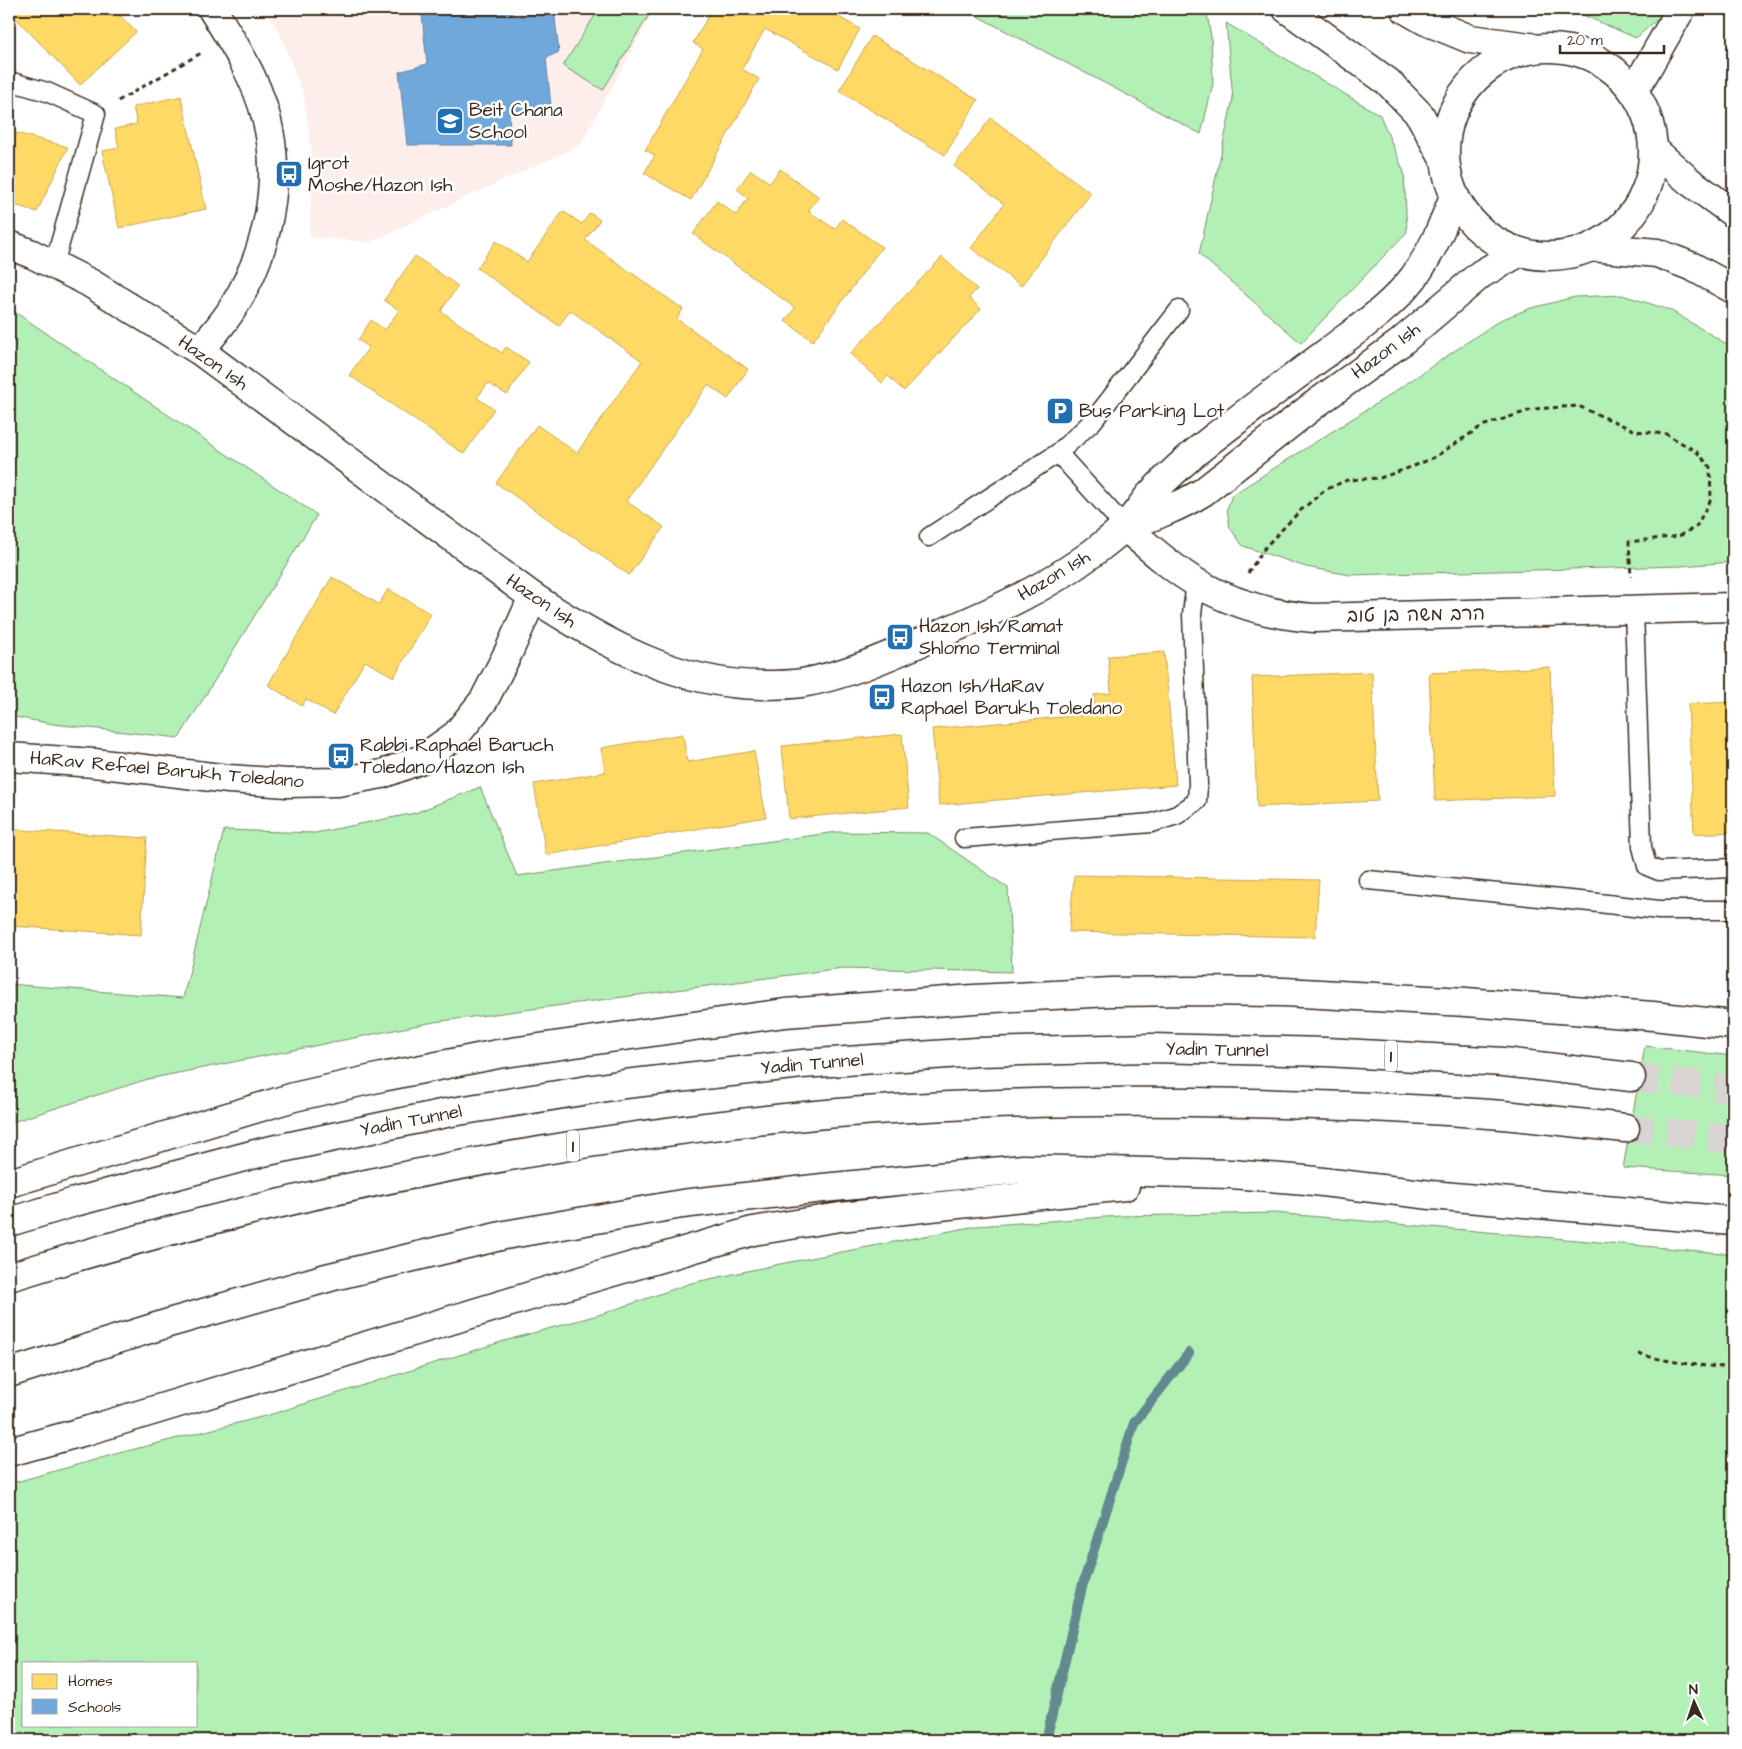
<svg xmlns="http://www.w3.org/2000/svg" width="1742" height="1749" font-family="'Architects Daughter','Playpen Sans Hebrew',sans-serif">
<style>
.built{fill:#fdeeec}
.green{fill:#b3f0b6;stroke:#778d6a;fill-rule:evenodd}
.homes{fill:#ffd966;stroke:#c4a450}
.schools{fill:#6fa8dc;stroke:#5f82a3}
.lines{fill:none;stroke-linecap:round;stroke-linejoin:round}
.stream{stroke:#62898f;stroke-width:10}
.trunk-tunnel{stroke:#d8d4d2;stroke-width:28;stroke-dasharray:28 14;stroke-linecap:butt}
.service-casing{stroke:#3b2a1e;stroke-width:21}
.minor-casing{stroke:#3b2a1e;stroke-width:31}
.tertiary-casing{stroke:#3b2a1e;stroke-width:31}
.secondary-casing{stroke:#3b2a1e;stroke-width:31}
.trunk-casing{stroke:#3b2a1e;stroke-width:31}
.path{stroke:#3b2a1e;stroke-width:3;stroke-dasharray:5 4;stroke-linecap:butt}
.service{stroke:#fff;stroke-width:18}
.minor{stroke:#fff;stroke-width:28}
.tertiary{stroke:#fff;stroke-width:28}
.secondary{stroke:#fff;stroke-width:28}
.trunk{stroke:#fff;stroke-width:28}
.labels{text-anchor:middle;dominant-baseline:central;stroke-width:5;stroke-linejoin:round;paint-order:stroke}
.shield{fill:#fff;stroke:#766a62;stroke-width:1}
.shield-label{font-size:18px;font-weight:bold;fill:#3b2a1e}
.poi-label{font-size:19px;fill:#3b2a1e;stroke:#fff;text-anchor:start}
.street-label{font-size:19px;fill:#3b2a1e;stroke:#fff}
</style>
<rect width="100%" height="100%" fill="#fff"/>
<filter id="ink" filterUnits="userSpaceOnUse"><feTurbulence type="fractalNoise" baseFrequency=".02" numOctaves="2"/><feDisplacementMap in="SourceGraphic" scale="10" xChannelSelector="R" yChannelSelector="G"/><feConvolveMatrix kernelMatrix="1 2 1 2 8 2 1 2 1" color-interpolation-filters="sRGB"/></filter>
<g filter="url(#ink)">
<path class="built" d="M264 9H655L580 145 370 242 309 237 313 166 304 97 280 33Z"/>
<path class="green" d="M599 9H638L649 15 603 90 563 66Z
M964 9H1206L1211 37 1213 84 1201 134Z
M1518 9H1669L1636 38 1576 12Z
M1226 23 1380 115 1404 172 1407 232 1301 343 1199 254 1233 99Z
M1622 295 1670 310 1733 348V562L1682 566 1350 575 1306 567 1243 546 1230 528 1227 509 1232 495 1385 398 1500 320 1531 308 1575 297Z
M9 308 317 515 179 738 53 724 9 716Z
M480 787 517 876 837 832 928 833 1008 888 1012 972 843 968 434 1022 148 1079 9 1123V984L183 998 224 830 315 833 415 813Z
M1645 1046 1733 1056V1175L1623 1168Z
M1275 1213 1733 1254V1740H9V1484L119 1453 269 1415 504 1341 605 1313 691 1283 780 1264 976 1226 1120 1216ZM24 1663H196V1725H24Z"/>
<path class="homes" d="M9 9H114L136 32 80 85 9 11Z
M712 9H825L860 29 838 69 765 29 742 69 759 79 691 200 644 173 655 155 645 150 703 49 693 43Z
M872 36 978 100 945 155 839 91Z
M181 96 206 209 119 228 102 151 119 148 115 129 137 124 133 107Z
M991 118 1091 193 1021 286 971 248 1004 204 954 166Z
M9 131 68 147 37 212 9 203Z
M780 169 819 197 808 211 835 229 842 219 882 247 813 341 785 321 795 308 693 234 717 201 736 215 748 198 737 189 751 170 770 183Z
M563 211 582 224 590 213 600 220 585 240 683 309 677 319 748 369 728 399 708 385 626 501 664 527 629 575 496 483 537 425 577 453 642 361 570 310 559 326 477 268 496 241 527 262Z
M415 256 458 286 441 311 502 353 506 347 529 362 507 395 488 383 477 398 494 409 464 454 349 375 369 347 358 340 371 320 385 330 399 310 384 300Z
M942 257 977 289 969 298 981 309 904 391 888 376 882 383 850 354Z
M332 577 379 604 388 589 431 614 394 677 365 661 333 715 306 699 302 706 268 685Z
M1164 652 1176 785 939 805 932 729 1095 714 1094 695 1111 693 1108 656Z
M1550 667 1555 796 1435 801 1429 673Z
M1372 672 1378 801 1257 807 1252 677Z
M1733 702V832L1694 834 1688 704Z
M683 734 687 762 754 751 766 817 546 855 534 784 605 772 601 748Z
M902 734 909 807 789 819 782 746Z
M9 829 147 838 141 935 9 926 13 875H9Z
M1074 875 1319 880 1315 937 1069 932Z"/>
<path class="schools" d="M413 9H508L515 17 554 10 559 52 546 58 551 106 509 113 511 145H407L399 72 427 64 422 15Z"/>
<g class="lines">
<path class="stream" d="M1046 1740 1082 1587 1134 1423 1189 1353"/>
<path class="trunk-tunnel" d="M1631 1077 1733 1089
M1625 1128 1733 1139"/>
<g class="service-casing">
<path id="service" d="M9 81 47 92 96 114 54 265
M1058 453 1125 527
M929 537 1058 453 1093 421 1179 310
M1634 610 1642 847 1647 866 1659 871 1733 868
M964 838 1152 823 1177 815 1197 801 1198 784 1192 614 1196 582
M1368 880 1590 902 1659 910H1733"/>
</g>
<g class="minor-casing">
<path id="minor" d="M1125 527C1148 546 1171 568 1197 583 1233 604 1273 615 1314 618L1733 607
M9 757 94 763 229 779 287 783 338 782 382 774 422 759 456 735 484 700 509 651 533 597"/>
</g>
<g class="tertiary-casing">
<path id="tertiary" d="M1634 91 1681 9
M9 245 32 254 90 283 200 351 533 597C602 642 677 685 762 685 775 685 789 685 802 683 848 675 891 655 935 636 990 613 1045 589 1094 552 1104 544 1115 536 1124 527 1134 518 1141 506 1149 496 1168 476 1190 456 1212 439 1251 409 1290 380 1329 351 1359 328 1391 307 1414 277 1432 252 1443 225 1454 196
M200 351C211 336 225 322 234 306 268 251 283 180 266 117 256 78 233 42 212 9
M1125 527C1152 517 1179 507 1203 492L1314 405 1400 343 1481 274 1520 252"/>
</g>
<g class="secondary-casing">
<path id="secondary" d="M1287 9 1388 82 1420 115 1445 161
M1405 9 1426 21 1470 39 1530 47
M1445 152a104 104 0 1 1 208 0a104 104 0 1 1-208 0Z
M1653 149 1689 181 1733 213
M1592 247 1657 253 1693 267 1733 289"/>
</g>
<g class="trunk-casing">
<path id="trunk" d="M9 1183 294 1097 382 1077 498 1054 785 1013 974 999 1111 992 1193 991 1284 992 1466 1002 1653 1016 1733 1025
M9 1222 75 1202 263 1152 446 1113 625 1084 802 1064 977 1052 1151 1048 1326 1052 1504 1062 1631 1077
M9 1277C268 1197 535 1142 805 1116 952 1102 1101 1100 1248 1103 1333 1105 1418 1108 1503 1115 1544 1119 1585 1124 1625 1128
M9 1373 172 1322 330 1277 505 1235 682 1204 823 1188 1023 1169 1231 1174 1306 1180 1431 1195 1733 1221
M9 1452 89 1430 547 1291 753 1231 840 1217 1125 1186"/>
</g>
<path class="path" d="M118 101 201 53
M1248 573 1266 546 1301 510 1325 490 1347 480 1380 478 1414 466 1435 457 1482 426 1534 409 1578 406 1636 431 1666 434 1697 452 1710 467 1711 499 1696 527 1679 536 1629 542 1631 577
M1638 1354C1670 1362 1701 1367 1733 1367"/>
<use href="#service" class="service"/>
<use href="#minor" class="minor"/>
<use href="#tertiary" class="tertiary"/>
<use href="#secondary" class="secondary"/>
<use href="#trunk" class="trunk"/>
</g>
</g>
<defs>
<g id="school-square" transform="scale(1.4375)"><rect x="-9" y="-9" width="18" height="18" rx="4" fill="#1f6fb2" stroke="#fff"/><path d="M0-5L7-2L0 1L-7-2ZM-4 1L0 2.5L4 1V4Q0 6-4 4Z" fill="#fff"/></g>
<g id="bus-square" transform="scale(1.4375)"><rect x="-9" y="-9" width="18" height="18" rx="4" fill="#1f6fb2" stroke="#fff"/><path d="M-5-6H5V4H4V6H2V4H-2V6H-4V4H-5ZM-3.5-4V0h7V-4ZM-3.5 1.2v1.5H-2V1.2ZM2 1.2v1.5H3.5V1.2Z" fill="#fff"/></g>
<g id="parking-square" transform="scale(1.4375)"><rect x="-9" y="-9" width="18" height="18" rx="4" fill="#1f6fb2" stroke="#fff"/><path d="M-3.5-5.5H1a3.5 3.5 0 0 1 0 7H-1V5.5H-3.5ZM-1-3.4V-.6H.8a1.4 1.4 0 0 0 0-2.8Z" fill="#fff"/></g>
</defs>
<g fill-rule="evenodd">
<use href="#school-square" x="450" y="121"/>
<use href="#bus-square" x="289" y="174"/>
<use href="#parking-square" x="1060" y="411"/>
<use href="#bus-square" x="900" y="637"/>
<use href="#bus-square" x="882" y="697"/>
<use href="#bus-square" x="341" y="756"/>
</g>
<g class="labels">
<g class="shield">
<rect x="1385" y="1040.5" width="12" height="31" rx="4"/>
<rect x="567" y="1130.5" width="12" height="31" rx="4"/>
</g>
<g class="shield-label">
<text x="1391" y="1056">1</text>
<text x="573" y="1146">1</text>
</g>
<g class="poi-label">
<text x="469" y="110">Beit Chana<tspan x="469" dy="22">School</tspan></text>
<text x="308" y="163">Igrot<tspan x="308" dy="22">Moshe/Hazon Ish</tspan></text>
<text x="1079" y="411">Bus Parking Lot</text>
<text x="919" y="626">Hazon Ish/Ramat<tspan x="919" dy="22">Shlomo Terminal</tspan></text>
<text x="901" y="686">Hazon Ish/HaRav<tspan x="901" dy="22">Raphael Barukh Toledano</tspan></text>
<text x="360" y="745">Rabbi Raphael Baruch<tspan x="360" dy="22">Toledano/Hazon Ish</tspan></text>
</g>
<g class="street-label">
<text transform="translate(1386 351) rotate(-37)">Hazon Ish</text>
<text transform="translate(213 363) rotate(35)">Hazon Ish</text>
<text transform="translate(1054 576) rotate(-31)">Hazon Ish</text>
<text transform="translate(541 601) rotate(34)">Hazon Ish</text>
<text transform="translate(1416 615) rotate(-1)">הרב משה בן טוב</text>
<text transform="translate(167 770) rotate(5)">HaRav Refael Barukh Toledano</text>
<text transform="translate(1217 1050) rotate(1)">Yadin Tunnel</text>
<text transform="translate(812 1064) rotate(-5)">Yadin Tunnel</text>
<text transform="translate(411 1121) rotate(-11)">Yadin Tunnel</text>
</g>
</g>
<rect width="1742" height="1749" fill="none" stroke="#fff" stroke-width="30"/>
<rect x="15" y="15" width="1712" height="1719" fill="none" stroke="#3b2a1e" stroke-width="2" filter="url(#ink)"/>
<rect x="22" y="1662" width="175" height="65" fill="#ffffff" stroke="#b1aaa5"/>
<rect x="32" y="1674" width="25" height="15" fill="#ffd966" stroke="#b1aaa5"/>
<text x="68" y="1686" font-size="15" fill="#3b2a1e">Homes</text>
<rect x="32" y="1699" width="25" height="15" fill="#6fa8dc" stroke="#b1aaa5"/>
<text x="68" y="1712" font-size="15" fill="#3b2a1e">Schools</text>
<g transform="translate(1694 1702) rotate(357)" stroke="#ffffff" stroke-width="4" paint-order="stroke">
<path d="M0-4L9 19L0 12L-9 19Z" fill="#3b2a1e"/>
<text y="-8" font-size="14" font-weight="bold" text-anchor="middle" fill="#3b2a1e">N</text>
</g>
<path d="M1560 45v8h104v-8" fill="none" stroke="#3b2a1e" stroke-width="2.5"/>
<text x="1567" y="45" font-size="15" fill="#3b2a1e" stroke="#ffffff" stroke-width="4" paint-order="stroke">20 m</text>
</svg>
